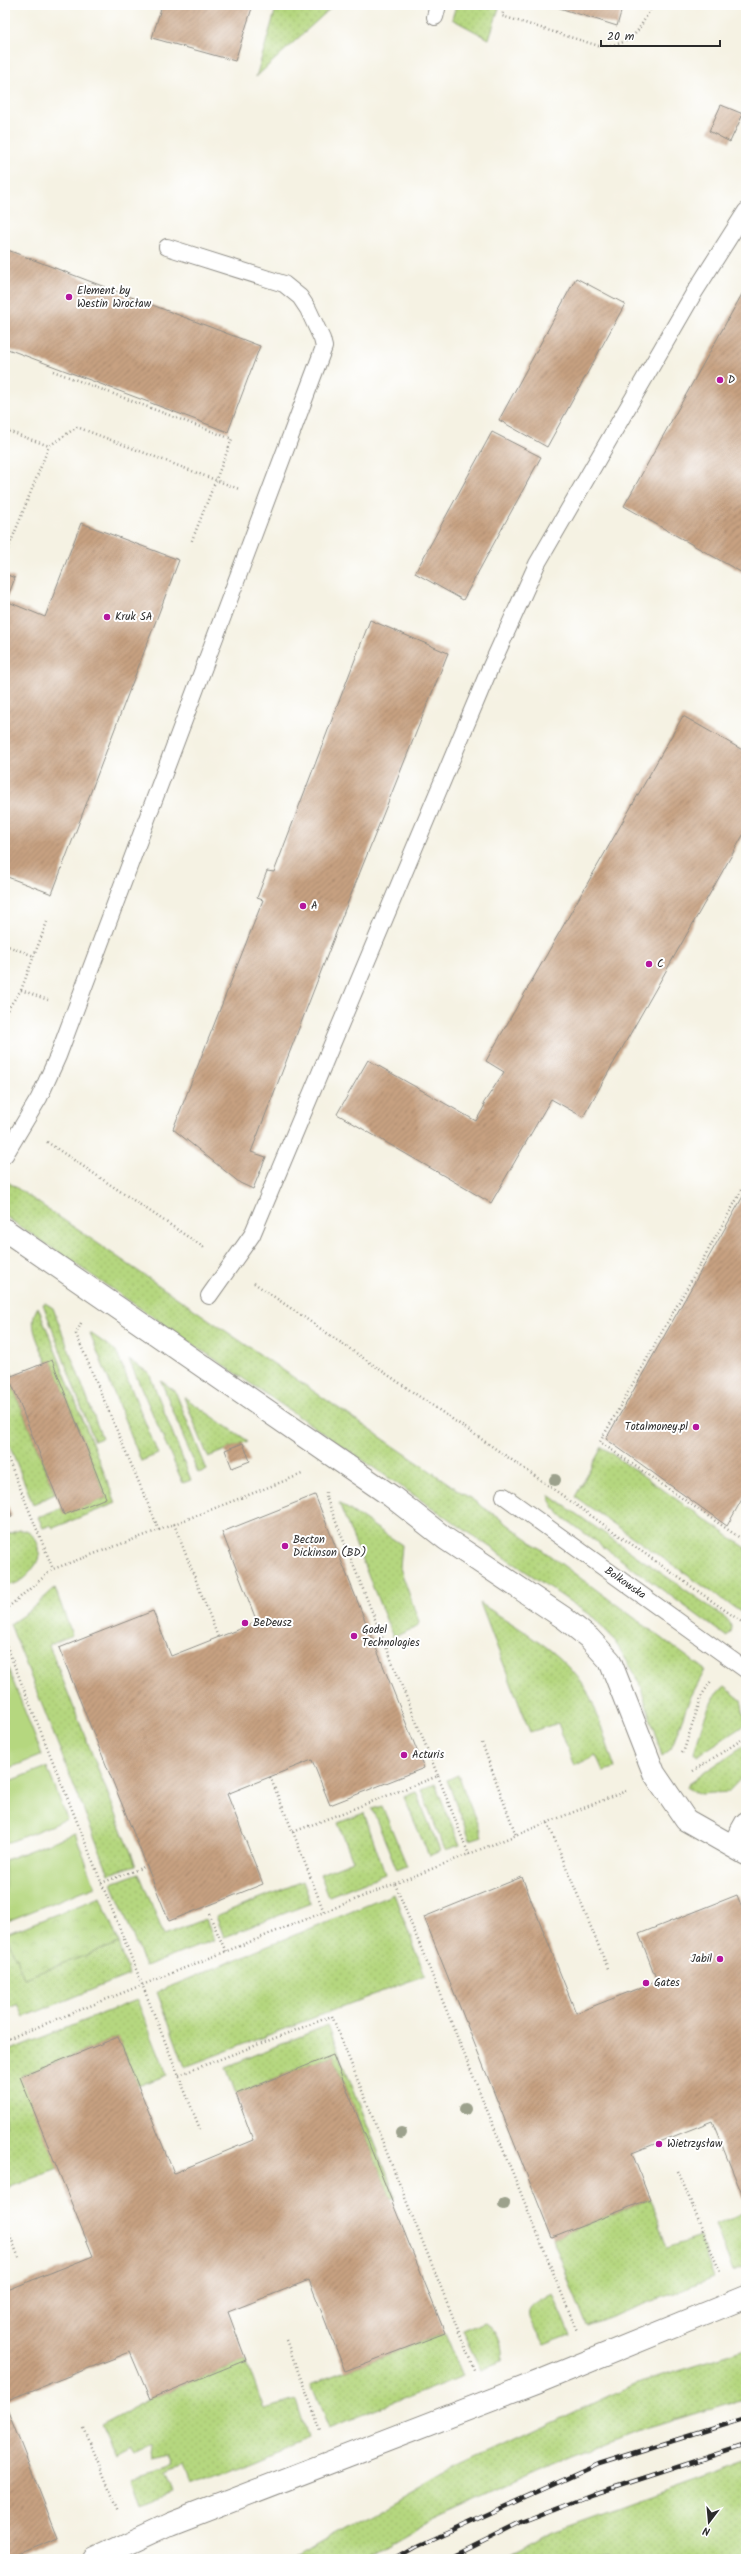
<svg xmlns="http://www.w3.org/2000/svg" width="751" height="2564" font-family="Kalam,sans-serif">
<style>
.grass{fill:url(#grass-dots);stroke:#708155}
.park{fill:url(#park-crowns);stroke:#708155}
.garden{fill:#b5d77f;stroke:#708155}
.building{fill:url(#building-hatch)}
.lines{fill:none;stroke-linecap:round;stroke-linejoin:round}
.service-casing{stroke:#908e87;stroke-width:18}
.minor-casing{stroke:#908e87;stroke-width:24}
.path{stroke:#908e87;stroke-width:2.5;stroke-dasharray:1 3;stroke-linecap:butt}
.service{stroke:#fff;stroke-width:16}
.minor{stroke:#fff;stroke-width:22}
.rail-casing{stroke:#2b2b2b;stroke-width:4.5}
.rail{stroke:#fff;stroke-width:3;stroke-dasharray:9;stroke-linecap:butt}
.tree{fill:#9ca18c}
.poi-dot{fill:#b5179e;stroke:#fff;stroke-width:1.5}
.labels{text-anchor:middle;dominant-baseline:central;stroke-width:4;stroke-linejoin:round;paint-order:stroke}
.poi-label{font-size:11px;fill:#2b2b2b;stroke:#fff;text-anchor:start}
.street-label{font-size:11px;fill:#2b2b2b;stroke:#fff}
</style>
<defs>
<pattern id="grass-dots" width="8" height="8" patternUnits="userSpaceOnUse"><rect width="8" height="8" fill="#b5d77f"/><path d="M2 2h.1M6 6h.1" fill="none" stroke="#9cb96e" stroke-width="1.8" stroke-linecap="round"/></pattern>
<pattern id="park-crowns" width="20" height="18" patternUnits="userSpaceOnUse"><rect width="20" height="18" fill="#b5d77f"/><path d="M2 6a3 3 0 1 1 6 0M12 15a3 3 0 1 1 6 0" fill="none" stroke="#9cb96e"/></pattern>
<pattern id="building-hatch" width="6" height="6" patternUnits="userSpaceOnUse"><rect width="6" height="6" fill="#c7a181"/><path d="M-1 1l2-2M0 6l6-6M5 7l2-2" fill="none" stroke="#a2836a"/></pattern>
</defs>
<rect width="100%" height="100%" fill="#fff"/>
<filter id="ink" filterUnits="userSpaceOnUse"><feTurbulence type="fractalNoise" baseFrequency=".025" numOctaves="2"/><feDisplacementMap in="SourceGraphic" scale="8" xChannelSelector="R" yChannelSelector="G"/><feConvolveMatrix kernelMatrix="1 2 1 2 8 2 1 2 1" color-interpolation-filters="sRGB"/></filter>
<filter id="wash" filterUnits="userSpaceOnUse"><feTurbulence type="fractalNoise" baseFrequency=".012" numOctaves="4" result="noise"/><feDisplacementMap in="SourceGraphic" scale="16" xChannelSelector="R" yChannelSelector="G"/><feGaussianBlur stdDeviation="0.9" result="paint"/><feColorMatrix in="noise" values="0 0 0 0 0 0 0 0 0 0 0 0 0 0 0 0 0 1.4 0 .05"/><feComposite in="paint" operator="in"/></filter>
<g filter="url(#wash)">
<rect width="100%" height="100%" fill="#f5f2e3"/>
<path class="grass" d="M277 5H334L256 77Z
M456 5H500L489 39 452 19Z
M5 1180 499 1518 705 1670 690 1698 671 1749 662 1756 638 1679 612 1637 594 1618 5 1216Z
M45 1303 53 1308 102 1438 94 1441 43 1304Z
M38 1307 116 1503 53 1528 51 1525 43 1528 38 1517 61 1508 64 1514 106 1498 52 1361 47 1362C40 1345 26 1324 38 1307Z
M90 1333 116 1351 158 1454 141 1461Z
M129 1360 149 1373 191 1480 183 1483Z
M5 1364 13 1375 9 1377 55 1494 33 1504 5 1434Z
M161 1381 175 1391 207 1470 198 1473Z
M184 1397 248 1441 208 1457Z
M602 1447 746 1548V1607L742 1613 575 1497Z
M549 1495 726 1618C733 1625 732 1629 727 1637L564 1518 553 1507Z
M339 1503 402 1545 400 1568 419 1622 417 1627 393 1637Z
M19 1530C32 1529 41 1544 39 1556 38 1565 23 1582 14 1584 12 1585 8 1584 5 1583V1535Z
M55 1588 72 1635 49 1645 136 1865 109 1874 10 1624 28 1612Z
M480 1603C520 1630 572 1655 592 1701 601 1723 607 1746 615 1768L603 1771 596 1755 574 1766 558 1723 530 1732Z
M724 1686 741 1700 746 1724 697 1756 694 1752C701 1731 707 1700 724 1686Z
M746 1744V1773L728 1792 700 1794 687 1788 689 1783Z
M458 1775 482 1836 470 1840 447 1780Z
M435 1784 460 1845 445 1850 421 1790Z
M416 1792 440 1851 429 1856 404 1797Z
M382 1806 407 1866 397 1870 372 1809Z
M364 1813 385 1874 329 1896 320 1874 353 1861 338 1823Z
M139 1873 164 1935 206 1919 214 1940 145 1967 112 1883Z
M303 1881 311 1903 224 1937 216 1916Z
M394 1894 425 1975 185 2067 157 1992Z
M5 1931 24 1978 119 1943 129 1975 24 2017 18 2004 5 2010Z
M137 2000 167 2075 138 2086 118 2037 21 2076 58 2169 5 2189V2052Z
M328 2025 396 2197 391 2199 333 2055 236 2094 226 2067Z
M650 2199 667 2248 700 2237 714 2278 587 2326 552 2238Z
M746 2212V2265L733 2271 715 2224Z
M552 2294 570 2335 544 2345C528 2316 516 2310 552 2294Z
M485 2322C498 2330 504 2347 502 2362L481 2370 462 2331Z
M445 2333 463 2376 329 2428 311 2384Z
M746 2349V2398L641 2430 535 2473 432 2520 364 2559H295L443 2474 634 2384Z
M246 2360 264 2409 296 2400 308 2438 192 2485 185 2467 165 2474 173 2492 141 2504 132 2478 174 2466 170 2456 152 2460 150 2446 134 2454 130 2448 115 2456 101 2425 150 2399Z
M746 2462V2559H500L554 2531Z"/>
<path class="park" d="M100 1897 119 1943 24 1978 6 1934Z"/>
<path class="garden" d="M5 1666H7L42 1755 5 1770Z
M47 1767 67 1819 5 1844V1783Z
M75 1833 95 1886 5 1922V1860Z"/>
<g id="blocks">
<path class="building" d="M162 5H253L235 61 152 38Z
M550 5H623L617 26Z
M721 105 743 114 730 142 709 131Z
M5 249 260 346 228 432 5 348Z
M576 278 625 304 547 447 499 420Z
M746 287V575L624 506Z
M492 432 541 457 463 600 415 573Z
M81 523 179 560 52 894 5 876V574L15 578 6 601 45 617Z
M370 620 448 653 344 912 251 1152 266 1157 253 1189 240 1183 173 1129 263 900 257 898 267 871 274 872Z
M683 716 746 752V830L583 1117 551 1099 491 1203 337 1114 368 1060 476 1121 485 1105 483 1104 504 1072 486 1061Z
M746 1191V1492L727 1526 606 1439Z
M52 1360 106 1498 64 1515 9 1377Z
M243 1443 250 1461 232 1468 225 1450Z
M315 1495 424 1768 330 1805 312 1760 227 1794 263 1884 169 1921 59 1648 153 1611 171 1656 257 1622 222 1532Z
M5 1498 12 1516 5 1518Z
M522 1877 576 2013 657 1981 639 1934 737 1895 746 1918V2204L712 2121 632 2153 650 2199 552 2238 424 1917Z
M118 2037 174 2173 253 2140 236 2094 333 2055 445 2333 345 2371 309 2280 228 2312 246 2360 150 2399 130 2352 5 2401V2291L93 2256 20 2077Z
M5 2404 58 2538 5 2559Z"/>
</g>
</g>
<g filter="url(#ink)">
<use href="#blocks" fill-opacity="0" stroke="#908e87" stroke-width="1"/>
<g class="lines">
<g class="service-casing">
<path id="service" d="M435 17 438 5
M5 1155 39 1098 58 1056 324 347 322 339 308 309 300 297 284 284 167 247
M209 1296 252 1235 487 675 537 564 694 293 746 211
M504 1496 746 1670"/>
</g>
<g class="minor-casing">
<path id="minor" d="M5 1230 391 1496 446 1539 564 1618 589 1638 610 1661 654 1773 686 1820 746 1854
M733 1846 746 1823
M95 2559 170 2524 538 2382 746 2297"/>
</g>
<path class="path" d="M505 5 502 16 599 46C635 45 636 33 653 5
M53 371 232 439 191 543
M5 430 49 446 77 427 239 489
M5 557 49 446
M5 945 34 956
M21 990 48 1000
M5 1013 21 990 47 922
M47 1142 206 1249
M746 1183 600 1442 746 1542
M254 1283 522 1467 746 1625
M5 1451 53 1569
M174 1524 218 1637
M159 1530 302 1474
M5 1610 53 1569 159 1530 76 1334 82 1321
M5 1642 200 2129
M482 1743 516 1835
M682 1753 684 1750 702 1695 711 1681
M693 1771 746 1737
M438 1776 469 1855
M270 1777 293 1832 438 1776 326 1497V1492
M548 1823 609 1971
M293 1832 324 1912
M101 1883 147 1866
M395 1884 577 2331
M209 1914 226 1952
M5 2040 626 1791
M179 2075 332 2016 475 2372
M678 2171 720 2272
M5 2223 19 2258
M286 2340 321 2431
M84 2428 119 2512
M57 2559 63 2555"/>
<use href="#service" class="service"/>
<use href="#minor" class="minor"/>
<g class="rail-casing">
<path id="rail" d="M394 2559 415 2547 599 2464 746 2418
M447 2559 521 2522 594 2494 746 2445"/>
</g>
<use href="#rail" class="rail"/>
</g>
<g class="tree">
<circle cx="555" cy="1480" r="6"/>
<circle cx="465" cy="2109" r="6"/>
<circle cx="401" cy="2133" r="6"/>
<circle cx="504" cy="2204" r="6"/>
</g>
</g>
<g class="poi-dot">
<circle cx="69" cy="297" r="4"/>
<circle cx="720" cy="380" r="4"/>
<circle cx="107" cy="617" r="4"/>
<circle cx="303" cy="906" r="4"/>
<circle cx="649" cy="964" r="4"/>
<circle cx="696" cy="1427" r="4"/>
<circle cx="285" cy="1546" r="4"/>
<circle cx="245" cy="1623" r="4"/>
<circle cx="354" cy="1636" r="4"/>
<circle cx="404" cy="1755" r="4"/>
<circle cx="720" cy="1959" r="4"/>
<circle cx="646" cy="1983" r="4"/>
<circle cx="659" cy="2144" r="4"/>
</g>
<g class="labels">
<g class="poi-label">
<text x="77" y="291">Element by<tspan x="77" dy="13">Westin Wrocław</tspan></text>
<text x="728" y="380">D</text>
<text x="115" y="617">Kruk SA</text>
<text x="311" y="906">A</text>
<text x="657" y="964">C</text>
<text x="688" y="1427" text-anchor="end">Totalmoney.pl</text>
<text x="293" y="1540">Becton<tspan x="293" dy="13">Dickinson (BD)</tspan></text>
<text x="253" y="1623">BeDeusz</text>
<text x="362" y="1630">Godel<tspan x="362" dy="13">Technologies</tspan></text>
<text x="412" y="1755">Acturis</text>
<text x="712" y="1959" text-anchor="end">Jabil</text>
<text x="654" y="1983">Gates</text>
<text x="667" y="2144">Wietrzysław</text>
</g>
<g class="street-label">
<text transform="translate(625 1583) rotate(35)">Bolkowska</text>
</g>
</g>
<rect width="751" height="2564" fill="none" stroke="#fff" stroke-width="20"/>
<g transform="translate(709 2522) rotate(196)" stroke="#ffffff" stroke-width="3" paint-order="stroke">
<path d="M0-3L7 15L0 10L-7 15Z" fill="#2b2b2b"/>
<text y="-6" font-size="11" font-weight="bold" text-anchor="middle" fill="#2b2b2b">N</text>
</g>
<path d="M601 40v6h119v-6" fill="none" stroke="#2b2b2b" stroke-width="2"/>
<text x="607" y="40" font-size="12" fill="#2b2b2b" stroke="#ffffff" stroke-width="3" paint-order="stroke">20 m</text>
</svg>
